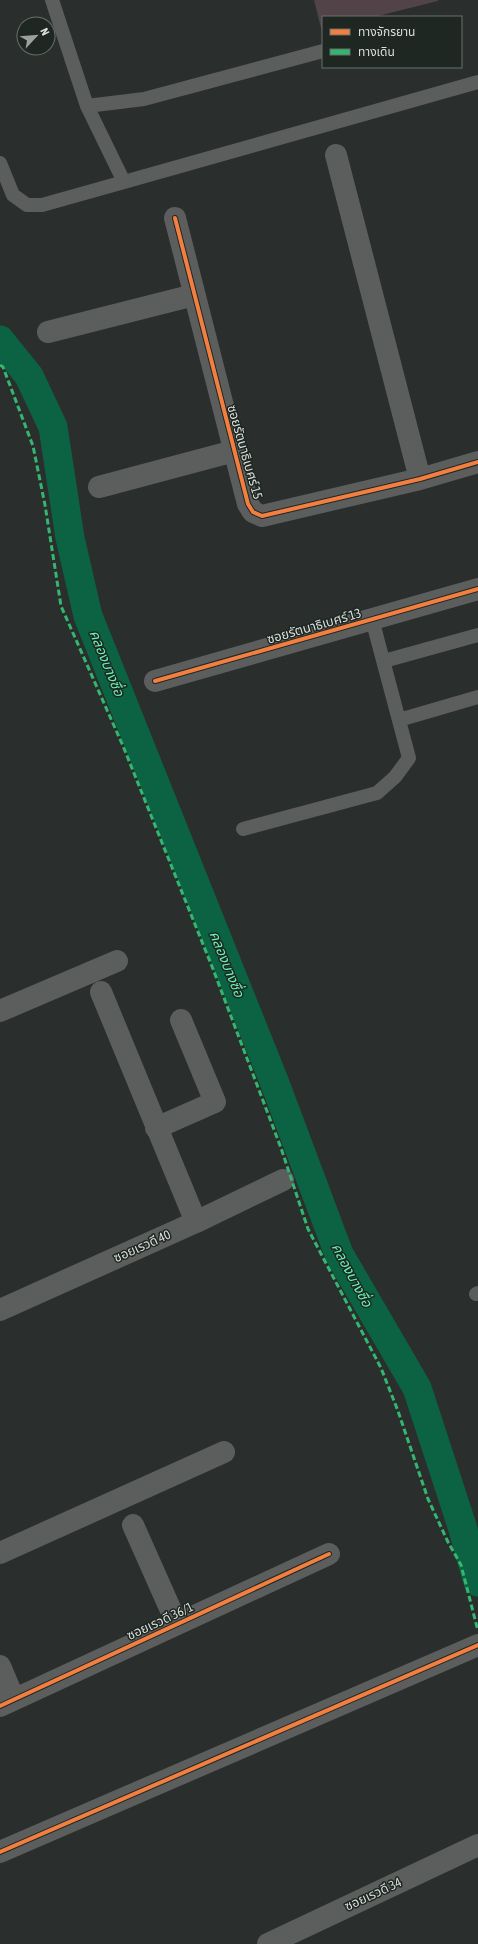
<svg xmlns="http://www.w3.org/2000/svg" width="478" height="1944" font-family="'Asap Condensed','Noto Sans Thai',sans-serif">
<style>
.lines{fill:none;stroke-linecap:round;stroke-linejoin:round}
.canal{stroke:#0b6343;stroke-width:29}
.building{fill:#524348}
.service{stroke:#5c5e5d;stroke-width:14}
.minor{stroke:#5c5e5d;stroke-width:22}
.quiet{stroke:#33b770;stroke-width:3;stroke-dasharray:6 3;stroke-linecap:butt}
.cycleway-casing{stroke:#1f2722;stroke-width:6}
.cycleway{stroke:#f27e40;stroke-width:4}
.labels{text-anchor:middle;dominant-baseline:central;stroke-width:3;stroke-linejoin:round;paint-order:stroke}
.street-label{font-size:13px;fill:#dadfdc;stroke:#1f2722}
.water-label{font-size:14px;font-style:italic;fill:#66f4b4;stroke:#1f2722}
</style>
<rect width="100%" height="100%" fill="#2a2e2c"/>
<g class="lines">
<path class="canal" d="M0 340 29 376 53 427 70 538 88 616 274 1081 339 1254 417 1388 462 1526 478 1582"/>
</g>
<path class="building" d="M314 0H438V1L374 17H323L322 32Z"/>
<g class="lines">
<path class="service" d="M52 0 87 106 124 182 478 82
M87 106 144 99 323 51
M0 163 13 195 27 205H42L124 182
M384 661 478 635
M399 720 478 697
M243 829 377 793 395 777 409 758 372 619
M476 1294 478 1293"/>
<path class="minor" d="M336 155 420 479
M175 218 248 504 253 512 262 516 420 479 478 462
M48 332 194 295
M99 487 234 451
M155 681 478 589
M101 992 196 1222
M0 1011 117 961
M156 1128 215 1102 181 1020
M0 1310 196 1222 283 1180
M133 1525 177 1624
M0 1553 224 1452
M0 1666 14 1699
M0 1706 329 1554
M0 1852 478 1645
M268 1944 478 1845"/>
<path class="quiet" d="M0 365 3 367 33 446 45 505 61 606 123 746 213 969 281 1148 308 1229 381 1368 398 1411 428 1499 448 1542 461 1565 478 1631"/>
<g class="cycleway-casing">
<path id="cycleway" d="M175 218 248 504 253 512 262 516 420 479 478 462
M155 681 478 589
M0 1706 329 1554
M0 1852 478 1645"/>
</g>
<use href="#cycleway" class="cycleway"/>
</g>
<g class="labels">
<g class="street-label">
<text transform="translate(245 452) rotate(74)">ซอยรัตนาธิเบศร์ 15</text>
<text transform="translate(314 626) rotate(-16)">ซอยรัตนาธิเบศร์ 13</text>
<text transform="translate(142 1246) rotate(-24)">ซอยเรวดี 40</text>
<text transform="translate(160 1621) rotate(-25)">ซอยเรวดี 36/1</text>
<text transform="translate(373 1894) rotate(-25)">ซอยเรวดี 34</text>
</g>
<g class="water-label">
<text transform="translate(107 663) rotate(68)">คลองบางซื่อ</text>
<text transform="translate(227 964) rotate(68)">คลองบางซื่อ</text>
<text transform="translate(352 1275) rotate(62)">คลองบางซื่อ</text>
</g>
</g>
<rect x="322" y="16" width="140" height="52" fill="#1f2722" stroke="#6a716c"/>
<rect x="330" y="29" width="20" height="6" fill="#f27e40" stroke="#6a716c"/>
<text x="358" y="36" font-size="12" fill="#dadfdc">ทางจักรยาน</text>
<rect x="330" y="49" width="20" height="6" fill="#33b770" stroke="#6a716c"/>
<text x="358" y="56" font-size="12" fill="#dadfdc">ทางเดิน</text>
<g transform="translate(36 36) rotate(64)"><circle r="19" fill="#1f2722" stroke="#6a716c"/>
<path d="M0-3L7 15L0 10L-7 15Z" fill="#9ca19e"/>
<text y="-6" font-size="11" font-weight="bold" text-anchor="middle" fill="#dadfdc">N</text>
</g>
</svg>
